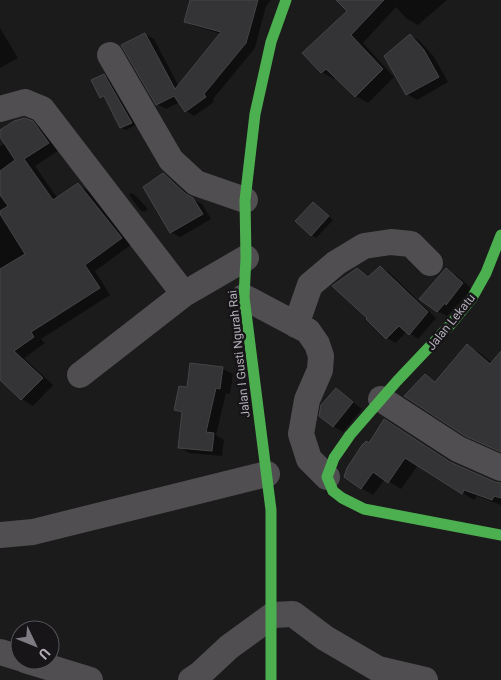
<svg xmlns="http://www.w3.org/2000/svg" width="501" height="680" font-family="Roboto,sans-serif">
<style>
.shadow{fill:#0007}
.building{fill:#343335;stroke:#454447}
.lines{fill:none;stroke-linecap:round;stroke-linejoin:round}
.street{stroke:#504e51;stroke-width:26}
.fast{stroke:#4caf50;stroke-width:11}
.labels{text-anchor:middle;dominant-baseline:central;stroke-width:5;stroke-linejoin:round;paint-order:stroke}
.street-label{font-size:12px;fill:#b3aeba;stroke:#171517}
</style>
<rect width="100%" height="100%" fill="#1b1b1b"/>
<path class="shadow" d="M191 0H271L266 6 255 48 213 99 214 102 194 116 186 111 180 102 166 109 157 104 145 34 154 39 179 87 221 34 194 26 185 21Z
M352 0H447L418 25 406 18 396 7 363 43 394 77 368 103 356 96 336 77 334 79 322 72 304 53 349 11Z
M0 28 18 58 0 68Z
M410 35 420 41 434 57 448 82 417 100 407 94Z
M103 75 108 78 136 125 126 130 121 128 107 99 101 97Z
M32 122 44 129 59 150 35 166 58 199 78 185 89 191 132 244 95 271 110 295 41 339 45 343 24 358 53 385 33 406 22 399 0 378V146L6 143 0 134V131Z
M163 175 172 180 194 200 202 204 211 219 180 237 171 232 145 188Z
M132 193 136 196 148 209 144 212 140 210 129 195Z
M313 203 333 220 316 238 312 235Z
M380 267 389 272 436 318 418 339 407 331 396 343 387 338 357 269 370 277Z
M446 270 456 275 472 289 447 316 437 311Z
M468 346 480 353 492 363 501 353V452L466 435 426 375 437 382Z
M191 364 223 369 233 374 230 394 226 393 216 435 224 440 222 456 189 453 179 447 183 414 175 410 188 389Z
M336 390 362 409 343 432 333 426Z
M363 445 456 466 495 483 501 484V505L477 496 474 500 418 465 401 489 385 479 373 495 361 488Z"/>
<path class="building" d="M190 0H258L246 43 204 94 206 97 185 112 174 96 156 105 121 45 145 33 175 89 221 32 184 22Z
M336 0H384L351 35 383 69 355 97 326 69 321 73 302 53 347 11Z
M410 34 424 50 439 77 406 95 384 56Z
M104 74 132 123 120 128 104 96 100 98 91 80Z
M24 118 33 121 49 143 24 159 53 200 78 183 122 238 85 265 100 288 31 332 34 337 14 351 43 378 21 400 0 380V269L25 254 0 214V211L8 206 0 195V171L15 160 0 137V130L14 121Z
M163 173 186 194 193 198 203 214 170 233 143 187Z
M313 202 329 216 311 236 295 221Z
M380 266 428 312 409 335 399 326 386 339 366 319 367 318 332 286 357 268 368 277Z
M446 268 463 283 446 305 445 303 437 312 419 299Z
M467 344 490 364 501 351V452L465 436 404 396 425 374 435 382Z
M190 363 223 367 220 389 216 388 206 432 214 433 212 451 178 448 182 412 174 410 179 386 187 387Z
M336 388 353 402 333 427 319 416 321 405Z
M384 419 450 462 495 482 501 483V498L494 496 492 500 464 490 462 494 405 458 388 483 373 472 361 489 344 477 347 468 362 445 366 441 369 443Z"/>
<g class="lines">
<path class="street" d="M110 55 171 160 196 183 245 200
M0 109 25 102 42 109 184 294 246 258
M244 297 308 331 317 344 321 356 320 370 307 400 301 434 309 459 327 477
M296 325 310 285 336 263 364 246 391 242 411 244 430 263
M80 375 184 294
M381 399 458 449 501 468
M0 535 33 532 267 474
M0 652 20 658
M25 660 90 680
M191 680 200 674 229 647 273 615 293 614 325 638 378 669 425 680"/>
<path class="fast" d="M501 235 486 273 472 298 451 324 397 381 350 435 334 458 327 477 333 491 342 498 364 509 501 535
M271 680V510L244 297 246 258 245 200 255 114 271 42 286 0"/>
</g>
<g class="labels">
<g class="street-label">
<text transform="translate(451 322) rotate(-51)">Jalan Lekatu</text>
<text transform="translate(239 354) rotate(-96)">Jalan I Gusti Ngurah Rai</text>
</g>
</g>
<g transform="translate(35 645) rotate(133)"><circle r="24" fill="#171517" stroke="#555258"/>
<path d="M0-4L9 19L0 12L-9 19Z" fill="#7e7b82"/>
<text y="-8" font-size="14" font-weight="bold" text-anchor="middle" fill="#b3aeba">U</text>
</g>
</svg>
